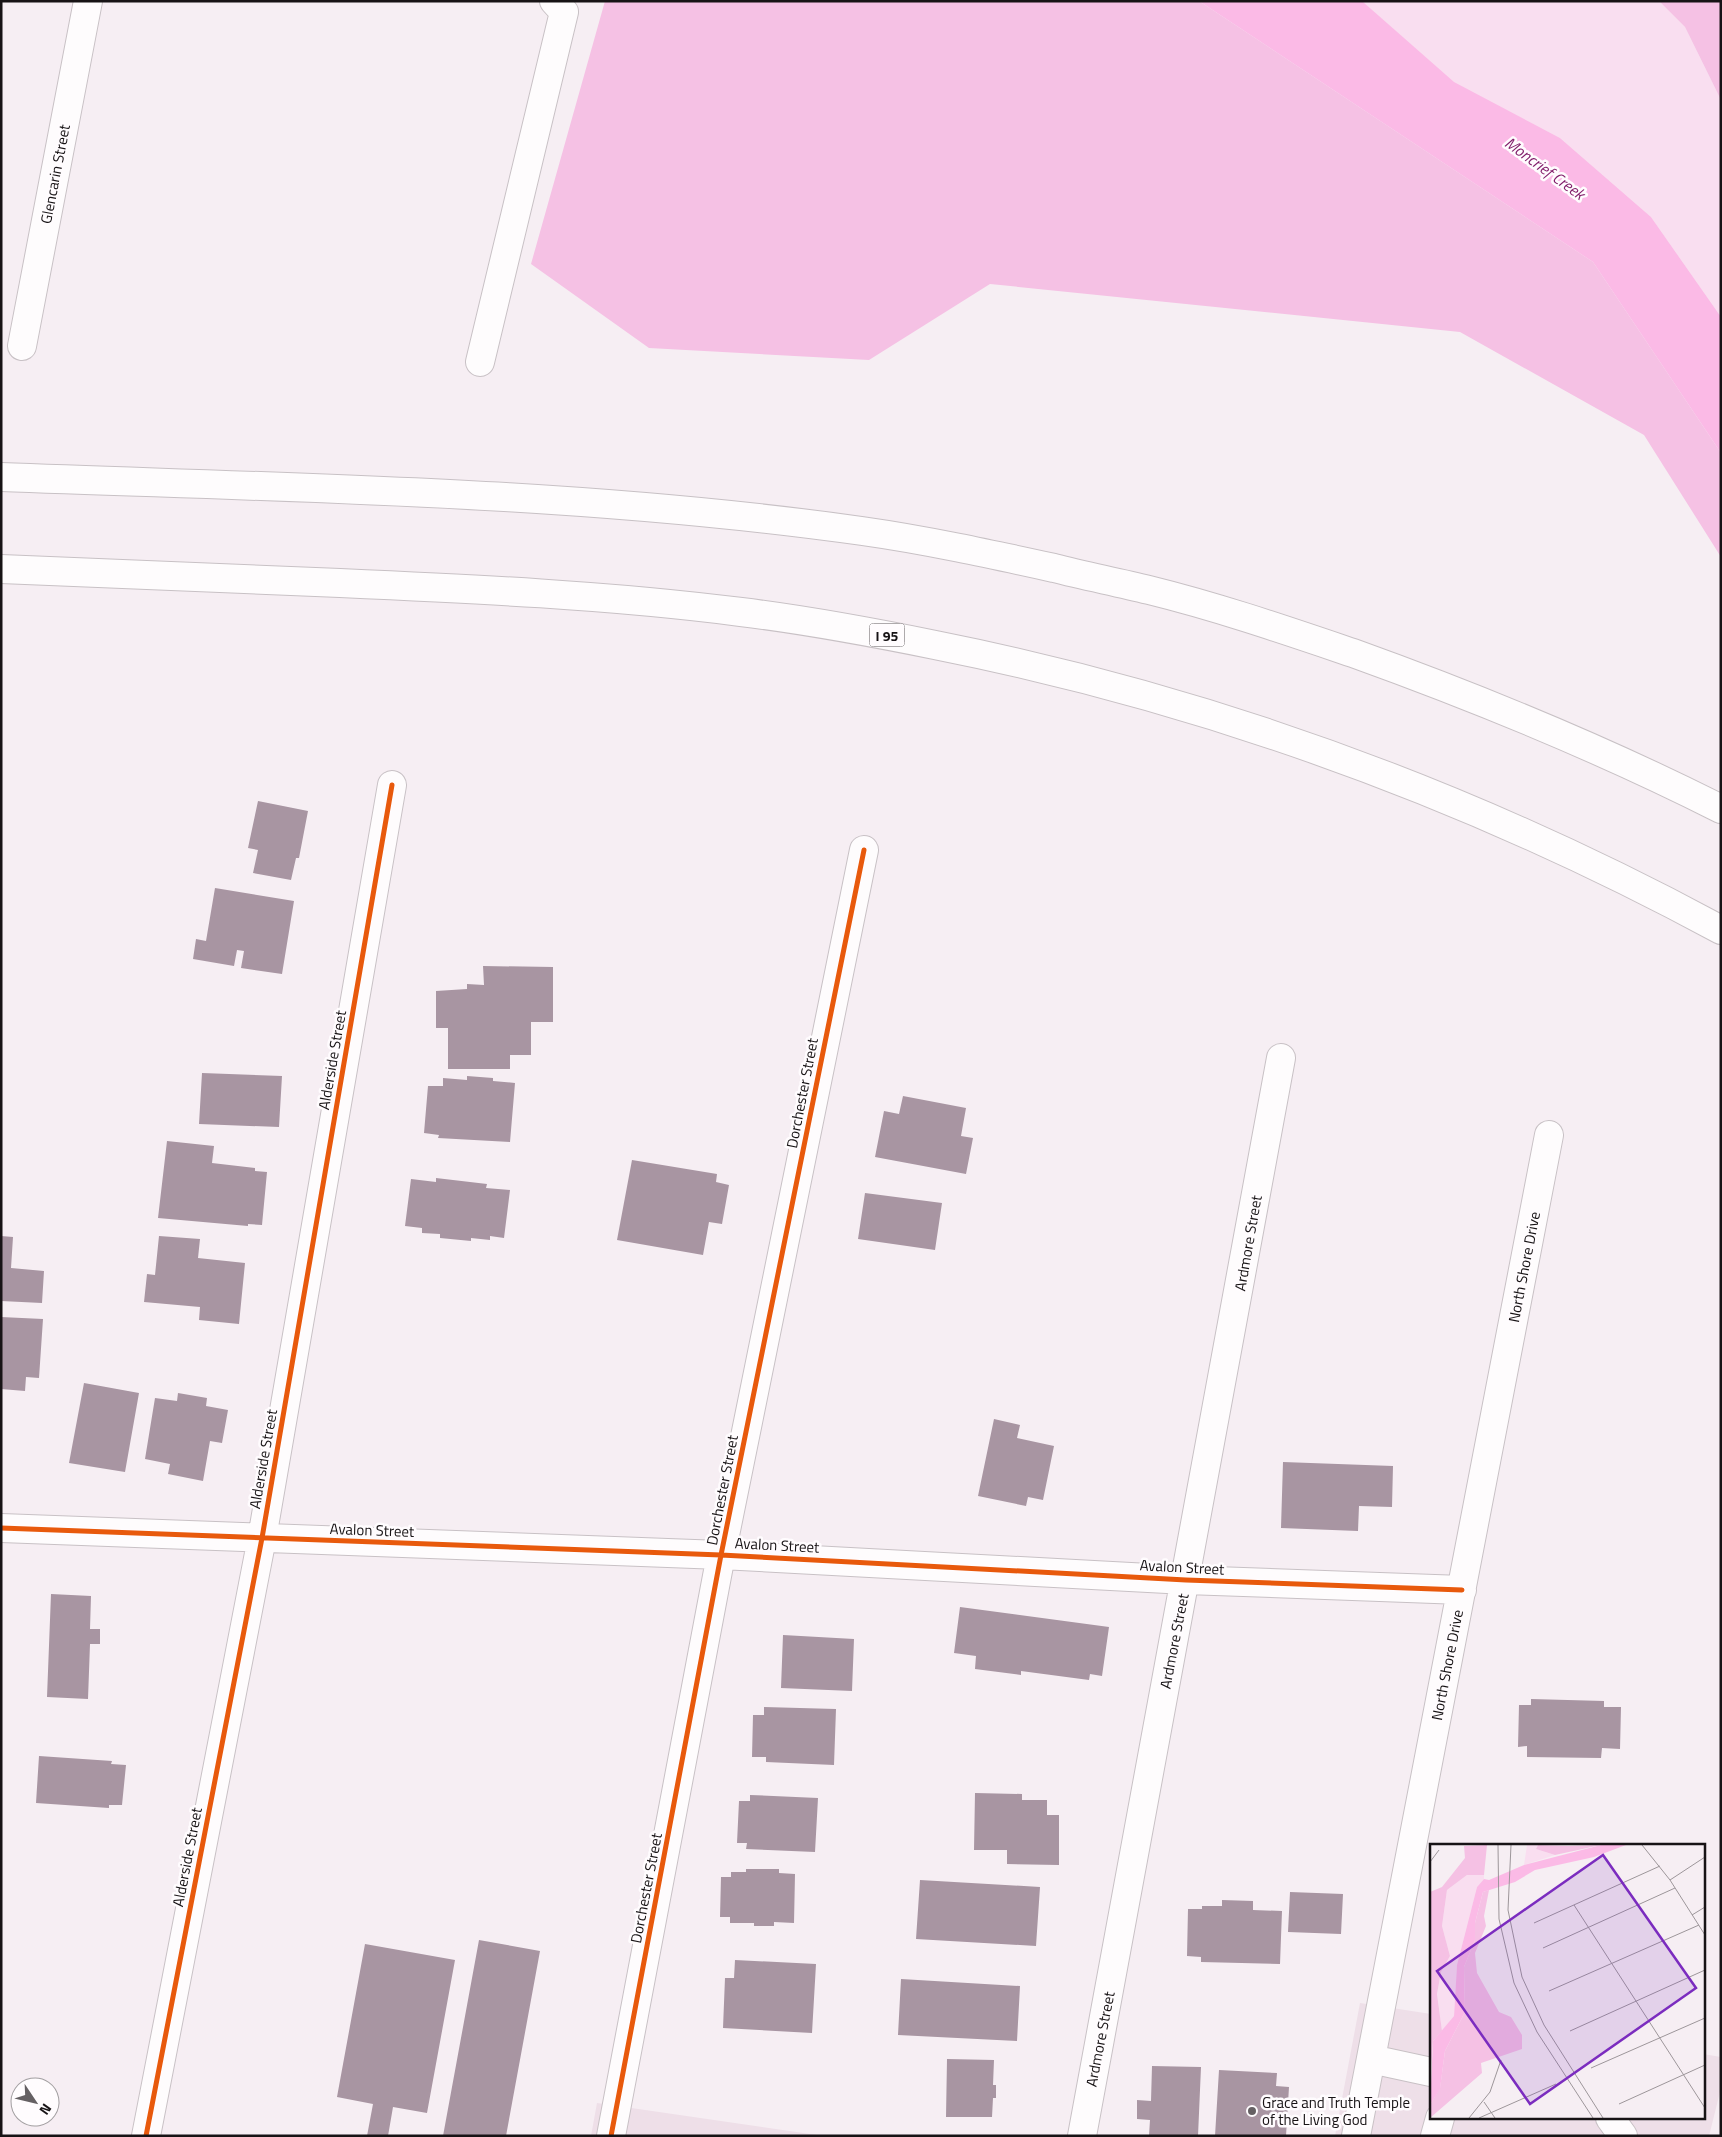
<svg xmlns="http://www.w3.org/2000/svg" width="1722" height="2137" font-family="'Titillium Web',sans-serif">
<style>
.built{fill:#eedfe8}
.green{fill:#f9def0}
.forest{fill:#f5c1e4}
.water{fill:#fbbae6}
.building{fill:#a895a2}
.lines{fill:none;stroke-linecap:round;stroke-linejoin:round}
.minor-casing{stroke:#c8c1c5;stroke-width:30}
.highway-casing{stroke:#c8c1c5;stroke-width:30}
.minor{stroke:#fefcfd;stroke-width:28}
.highway{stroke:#fefcfd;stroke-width:28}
.cycleway-casing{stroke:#fffcfe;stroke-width:8}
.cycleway{stroke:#e8590c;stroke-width:5}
.poi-dot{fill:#656063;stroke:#fffcfe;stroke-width:2}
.labels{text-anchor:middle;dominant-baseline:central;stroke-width:5;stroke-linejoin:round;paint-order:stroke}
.shield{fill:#fffcfe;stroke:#5d595b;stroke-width:1}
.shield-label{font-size:14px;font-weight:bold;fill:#171315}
.street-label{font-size:15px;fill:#171315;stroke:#fffcfe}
.poi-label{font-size:15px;fill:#171315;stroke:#fffcfe;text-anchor:start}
.water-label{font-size:16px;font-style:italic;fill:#7f1a68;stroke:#fffcfe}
.inset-road{fill:none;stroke:#9d969a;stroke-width:1}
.view{fill:#7b2cbf;fill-opacity:0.15;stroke:#7b2cbf;stroke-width:2.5}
.inset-edge{fill:none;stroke:#171315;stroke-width:2.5}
</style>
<rect width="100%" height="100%" fill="#f6eef3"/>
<path class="built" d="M1360 2003 1431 2014V2118H1703V2054L1721 2057V2088L1709 2136H1335Z
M597 2103 824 2136H591Z"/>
<path class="green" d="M1362 1H1659L1685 27 1721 100V317L1651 217 1560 138 1454 83Z"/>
<path class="forest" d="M605 1H1199L1593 262 1721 453V557L1644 435 1460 332 990 284 869 360 649 348 531 264Z
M1659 1H1721V100L1685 27Z"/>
<path class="water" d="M1199 1H1362L1454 82 1560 138 1651 217 1721 317V453L1593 262Z"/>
<path class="building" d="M258 801 308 811 299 858H296L291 880 253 873 258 850 248 848Z
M215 888 294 901 282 974 241 968 244 951 237 950 234 966 193 959 196 939 206 941Z
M483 966 553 967V1022H531V1055H510V1069H448V1028H436V991L467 989V984L484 985Z
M202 1073 282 1076 279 1127 199 1124Z
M467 1076 493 1078V1081L515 1083 510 1142 438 1138 439 1135 424 1133 428 1086H443V1078L467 1080Z
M903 1096 966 1108 961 1136 973 1138 966 1174 875 1157 884 1111 899 1114Z
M167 1141 214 1146 212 1163 255 1168V1171L267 1172 262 1225 248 1224V1226L158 1218Z
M632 1160 717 1174 716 1182 729 1185 722 1224 709 1222 703 1255 617 1240Z
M436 1178 487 1184 486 1188 510 1190 504 1238 490 1236V1240L471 1238V1241L440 1238V1234L422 1233V1228L405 1226 411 1179 436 1182Z
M865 1193 942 1203 935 1250 858 1239Z
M1 1236 13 1237 11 1268 44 1271 42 1303 1 1301Z
M159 1236 200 1239 198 1258 245 1263 239 1324 199 1320 200 1307 144 1302 147 1274 155 1275Z
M1 1317 43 1319 39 1378 26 1377 25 1391 1 1389Z
M84 1383 139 1393 125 1472 69 1463Z
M178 1393 207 1398 206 1406 228 1410 222 1443 210 1441 203 1481 168 1474 170 1464 145 1459 155 1398 177 1401Z
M994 1419 1020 1425 1017 1438 1054 1446 1043 1500 1028 1497 1026 1506 978 1496Z
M1283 1462 1393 1466 1392 1507 1359 1506 1358 1531 1281 1528Z
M51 1594 91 1596 90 1629H100V1644H90L88 1699 47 1697Z
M960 1607 1109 1627 1102 1676 1090 1674 1089 1680 1021 1671V1675L975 1669 976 1656 954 1653Z
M783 1635 854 1639 852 1691 781 1688Z
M1531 1699 1604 1701V1707H1621L1620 1749 1602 1748 1601 1758 1527 1757V1746L1518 1747 1519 1705H1531Z
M764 1707 836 1709 834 1765 766 1762V1757H752L753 1715H764Z
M39 1756 112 1761 111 1764 126 1765 122 1805H109V1808L36 1803Z
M975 1793 1022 1794V1800H1047V1815H1059V1865L1007 1864V1850H974Z
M750 1795 818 1798 815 1852 746 1849 747 1843H737L739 1801H750Z
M746 1869H779V1873L795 1874 794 1923 774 1922V1926H754V1923H730V1917H720L721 1877H731V1872H746Z
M920 1880 1040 1887 1036 1946 916 1939Z
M1290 1892 1343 1894 1341 1934 1288 1932Z
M1222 1900 1253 1901V1910L1282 1911 1280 1964 1201 1962V1957L1187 1956 1188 1909H1202V1906H1222Z
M479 1940 540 1951 506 2136H443Z
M365 1944 455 1960 427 2113 393 2107 388 2136H367L373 2104 337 2097Z
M735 1960 816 1964 812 2033 723 2028 725 1978H734Z
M901 1979 1020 1986 1017 2041 898 2035Z
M947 2059 994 2060 993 2085H996V2098H993L992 2117H946Z
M1152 2066 1201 2067 1198 2136H1149L1150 2120 1137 2119V2100L1151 2101Z
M1219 2070 1277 2073 1276 2086 1289 2087 1286 2136H1215Z"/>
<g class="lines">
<g class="minor-casing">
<path id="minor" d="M22 346 88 1
M480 362 564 12 554 1
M1 1528 721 1555 1186 1580 1462 1590
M1371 2059 1431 2072
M1610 2118 1623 2136
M146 2136 262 1538 392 785
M611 2136 721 1555 864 850
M1082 2136 1281 1058
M1356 2136 1549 1135
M1435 2136 1440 2118"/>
</g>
<g class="highway-casing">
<path id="highway" d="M1 477C288 488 577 491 862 531 926 540 990 554 1054 568 1085 576 1117 582 1149 590 1218 607 1285 630 1353 653 1478 698 1602 749 1721 809
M1 569C114 574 227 579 340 583 474 589 608 595 741 612 806 620 871 632 935 645 1211 700 1473 796 1721 930"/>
</g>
<use href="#minor" class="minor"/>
<use href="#highway" class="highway"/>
<g class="cycleway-casing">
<path id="cycleway" d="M1 1528 721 1555 1186 1580 1462 1590
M146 2136 262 1538 392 785
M611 2136 721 1555 864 850"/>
</g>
<use href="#cycleway" class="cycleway"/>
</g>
<circle class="poi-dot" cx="1252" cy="2111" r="5"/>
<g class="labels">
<rect class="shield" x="869.5" y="623.5" width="35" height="23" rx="4"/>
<g class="shield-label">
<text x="887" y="635">I 95</text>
</g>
<g class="street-label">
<text transform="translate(55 174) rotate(-79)">Glencarin Street</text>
<text transform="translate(332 1060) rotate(-80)">Alderside Street</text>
<text transform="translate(802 1093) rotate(-79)">Dorchester Street</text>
<text transform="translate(1248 1243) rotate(-80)">Ardmore Street</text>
<text transform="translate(1524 1267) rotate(-79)">North Shore Drive</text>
<text transform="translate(263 1459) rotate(-80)">Alderside Street</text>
<text transform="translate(722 1490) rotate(-79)">Dorchester Street</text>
<text transform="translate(372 1530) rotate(2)">Avalon Street</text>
<text transform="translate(777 1545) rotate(3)">Avalon Street</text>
<text transform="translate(1182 1567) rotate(3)">Avalon Street</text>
<text transform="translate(1174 1641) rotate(-79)">Ardmore Street</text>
<text transform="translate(1447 1665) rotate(-79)">North Shore Drive</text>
<text transform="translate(187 1857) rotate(-79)">Alderside Street</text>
<text transform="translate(646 1888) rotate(-79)">Dorchester Street</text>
<text transform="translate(1100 2039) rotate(-79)">Ardmore Street</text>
</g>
<g class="poi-label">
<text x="1262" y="2102">Grace and Truth Temple<tspan x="1262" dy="17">of the Living God</tspan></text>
</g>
<g class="water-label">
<text transform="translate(1545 168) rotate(36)">Moncrief Creek</text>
</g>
</g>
<g transform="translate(1430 1844)">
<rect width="275" height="275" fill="#f6eef3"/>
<path d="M97 1H108L106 5 125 11 94 21ZM37 31H54V35L47 43 27 121 24 172 12 187 7 150 11 128 20 112 12 82 17 46Z" fill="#f9def0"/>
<path d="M57 1 54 31H37L17 46 12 82 20 112 11 128 7 150 12 187 3 197 0 239V48L12 43 35 14 34 2ZM108 1 138 2 171 1 125 11 106 5ZM59 46 54 72 56 82 45 109 47 129 69 168 81 173 92 191V205L51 219 52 229 0 274V261L10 244 15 207 35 168 34 123 45 96V79L53 48Z" fill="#f5c1e4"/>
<path d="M171 1H196L164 13 105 26 85 38 53 48 45 79V96L34 123 35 168 15 207 10 245 0 261 3 197 24 172 27 121 47 43 54 35 59 36 94 21Z" fill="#fbbae6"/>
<path class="inset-road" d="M68 1 69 75 84 139 107 188 163 274M81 1 78 66 92 133 114 181 173 274M212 1 240 36 275 91M0 18 9 6M240 36 275 13M144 61 275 264M262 71 275 63M104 79 230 22M113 104 245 44M119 147 269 81M140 187 275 126M161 224 275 174M54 258 65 274M189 260 275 221M39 274 60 248 71 216M49 274 126 240"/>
<path class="view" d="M173 11 266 144 100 260 7 127Z"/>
<rect width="275" height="275" class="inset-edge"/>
</g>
<rect width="1722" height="2137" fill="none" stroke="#171315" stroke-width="5"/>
<g transform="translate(35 2102) rotate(125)"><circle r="24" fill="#fffcfe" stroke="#a29fa1"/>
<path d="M0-4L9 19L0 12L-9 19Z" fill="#656063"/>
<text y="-8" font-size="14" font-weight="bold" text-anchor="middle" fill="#171315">N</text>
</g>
</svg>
